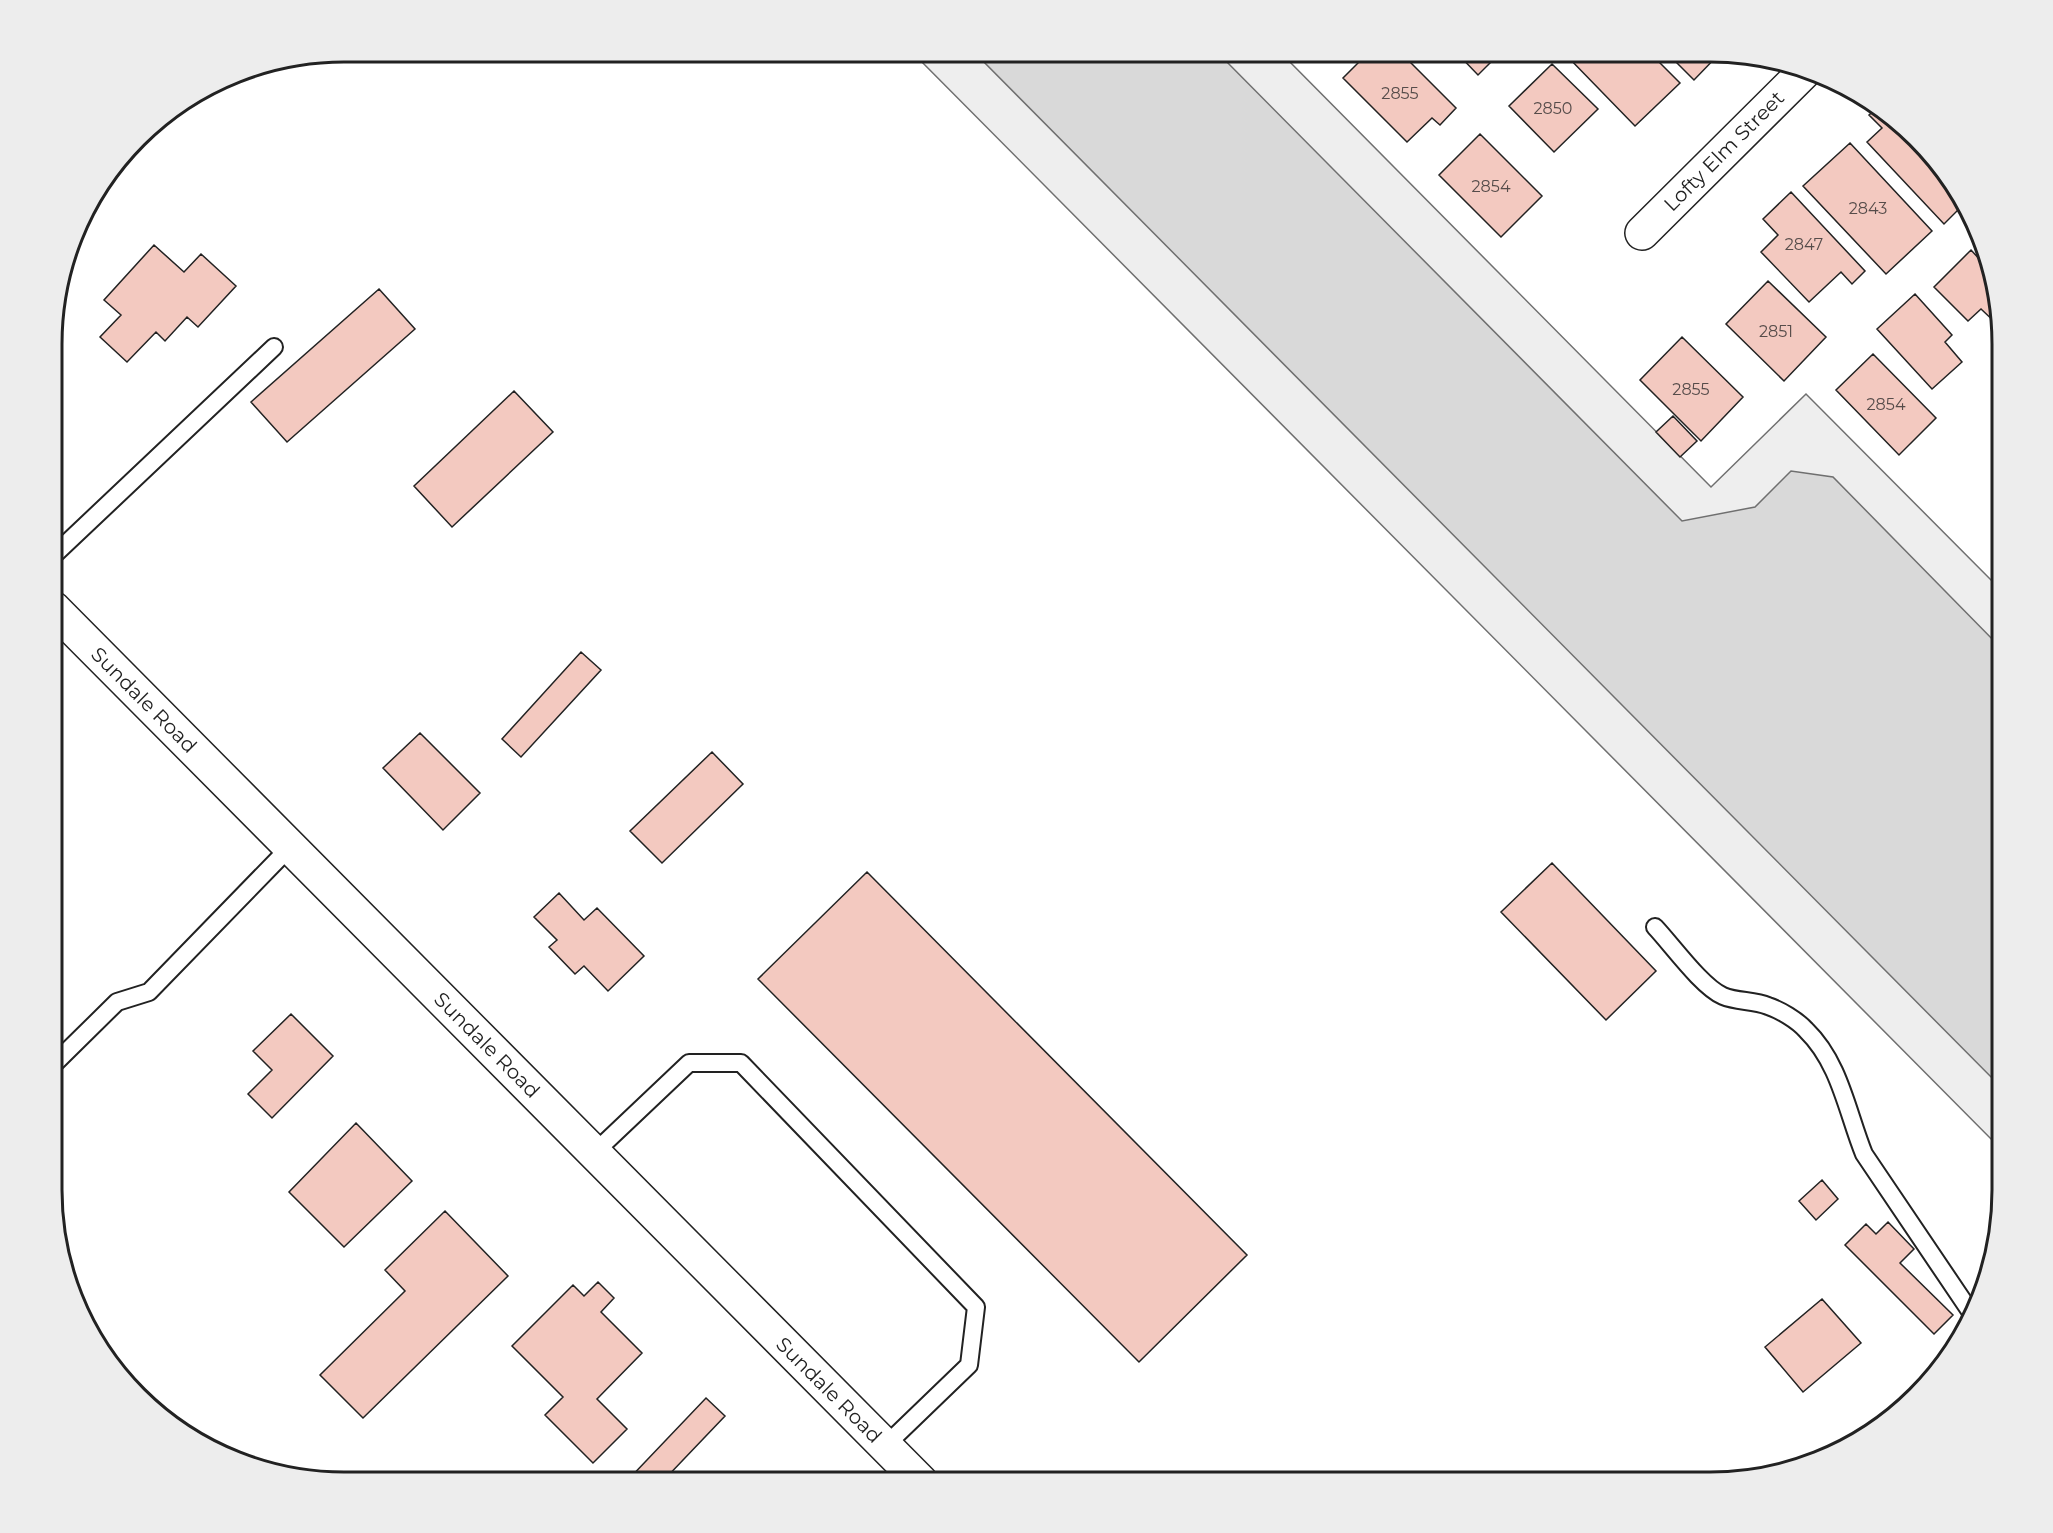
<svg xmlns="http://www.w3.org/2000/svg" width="2053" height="1533" font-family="Montserrat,sans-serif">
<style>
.green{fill:#eee;stroke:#6f6f6f;stroke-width:1.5}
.water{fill:#d9d9d9;stroke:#6f6f6f;stroke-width:1.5}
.building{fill:#f3c9c0;stroke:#222;stroke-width:1.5}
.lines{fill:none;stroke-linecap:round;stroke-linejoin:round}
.service-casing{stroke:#222;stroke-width:20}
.minor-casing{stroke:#222;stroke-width:36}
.service{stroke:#fff;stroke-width:16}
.minor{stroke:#fff;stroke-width:33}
.labels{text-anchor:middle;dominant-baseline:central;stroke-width:4.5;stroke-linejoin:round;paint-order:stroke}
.number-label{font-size:16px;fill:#564c4a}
.street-label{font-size:20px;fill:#222;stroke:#fff}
.rim{fill:none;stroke:#222;stroke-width:3}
</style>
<rect width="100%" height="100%" fill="#fff"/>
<path class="green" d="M911 51H1279L1711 487 1806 394 2002 591 2001 1149Z"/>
<path class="water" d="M973 51H1216L1682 521 1755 507 1791 471 1833 477 2002 649 2001 1087Z"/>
<path class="building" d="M1388 51H1399L1456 108 1440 125 1432 118 1407 142 1343 78 1369 52 1378 62Z
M1455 51 1501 52 1478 75Z
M1567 52H1649L1680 83 1635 126 1565 54Z
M1666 52H1721L1694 80Z
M1552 64 1598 109 1554 152 1509 106Z
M1877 108 1902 123 1964 204 1944 224 1867 142 1882 128 1869 115Z
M1480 134 1542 196 1501 237 1439 175Z
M1850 143 1932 231 1886 274 1803 186Z
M1791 192 1865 271 1852 284 1841 272 1809 302 1761 252 1778 235 1763 219Z
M154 245 184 272 201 254 236 286 198 327 187 317 165 341 156 332 127 362 100 337 121 315 104 300Z
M1971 250 1983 263 1998 325 1981 309 1968 321 1934 287Z
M1768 281 1826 337 1784 381 1726 324Z
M379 289 415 329 287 442 251 402Z
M1915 294 1952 335 1945 342 1962 362 1932 389 1877 329Z
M1682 337 1743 397 1701 441 1640 380Z
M1873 354 1936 418 1899 455 1836 390Z
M514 391 553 432 452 527 414 486Z
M1673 416 1697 441 1680 457 1656 432Z
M581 652 601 670 521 757 502 739Z
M420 733 480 793 443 830 383 768Z
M712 752 743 784 662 863 630 831Z
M1552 863 1656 971 1606 1020 1501 912Z
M867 872 1247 1255 1139 1362 758 979Z
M559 893 584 920 597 908 644 956 608 991 584 966 575 974 549 947 557 940 534 917Z
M291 1014 333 1056 272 1118 248 1094 272 1070 253 1051Z
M356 1123 412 1181 344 1247 289 1192Z
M1822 1180 1838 1199 1816 1220 1799 1201Z
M445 1211 508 1276 363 1418 320 1375 405 1291 385 1270Z
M1888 1222 1914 1249 1900 1263 1953 1315 1934 1334 1845 1245 1866 1224 1876 1234Z
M598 1282 614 1298 601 1312 642 1353 597 1399 627 1429 593 1463 545 1415 563 1397 512 1346 573 1285 584 1296Z
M1822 1299 1861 1343 1803 1392 1765 1347Z
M706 1398 725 1416 662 1482H626Z"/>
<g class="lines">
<g class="service-casing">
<path id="service" d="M53 556 274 347
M1655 927C1672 945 1702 987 1723 996 1737 1002 1754 1000 1768 1006 1780 1010 1797 1020 1806 1030 1840 1063 1847 1112 1864 1154L1972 1314
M52 1066 117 1002 149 992 290 847
M594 1153 689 1063H741L976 1307 969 1365 885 1446"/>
</g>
<g class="minor-casing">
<path id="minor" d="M1642 233 1806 70
M53 608 921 1482"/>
</g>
<use href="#service" class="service"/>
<use href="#minor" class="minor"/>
</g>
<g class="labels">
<g class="number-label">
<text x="1400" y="93">2855</text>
<text x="1553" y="108">2850</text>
<text x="1491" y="186">2854</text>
<text x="1868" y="208">2843</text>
<text x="1804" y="244">2847</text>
<text x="1776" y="331">2851</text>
<text x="1691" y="389">2855</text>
<text x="1886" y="404">2854</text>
</g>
<g class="street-label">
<text transform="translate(1724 151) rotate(-45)">Lofty Elm Street</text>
<text transform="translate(144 700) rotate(45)">Sundale Road</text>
<text transform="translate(487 1045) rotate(45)">Sundale Road</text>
<text transform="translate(829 1390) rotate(45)">Sundale Road</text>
</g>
</g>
<path d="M0 0H2053V1533H0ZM344 62H1710A282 282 0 0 1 1992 344V1190A282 282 0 0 1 1710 1472H344A282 282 0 0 1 62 1190V344A282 282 0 0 1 344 62Z" fill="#ededed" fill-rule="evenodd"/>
<path class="rim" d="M344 62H1710A282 282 0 0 1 1992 344V1190A282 282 0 0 1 1710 1472H344A282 282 0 0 1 62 1190V344A282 282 0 0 1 344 62Z"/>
</svg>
